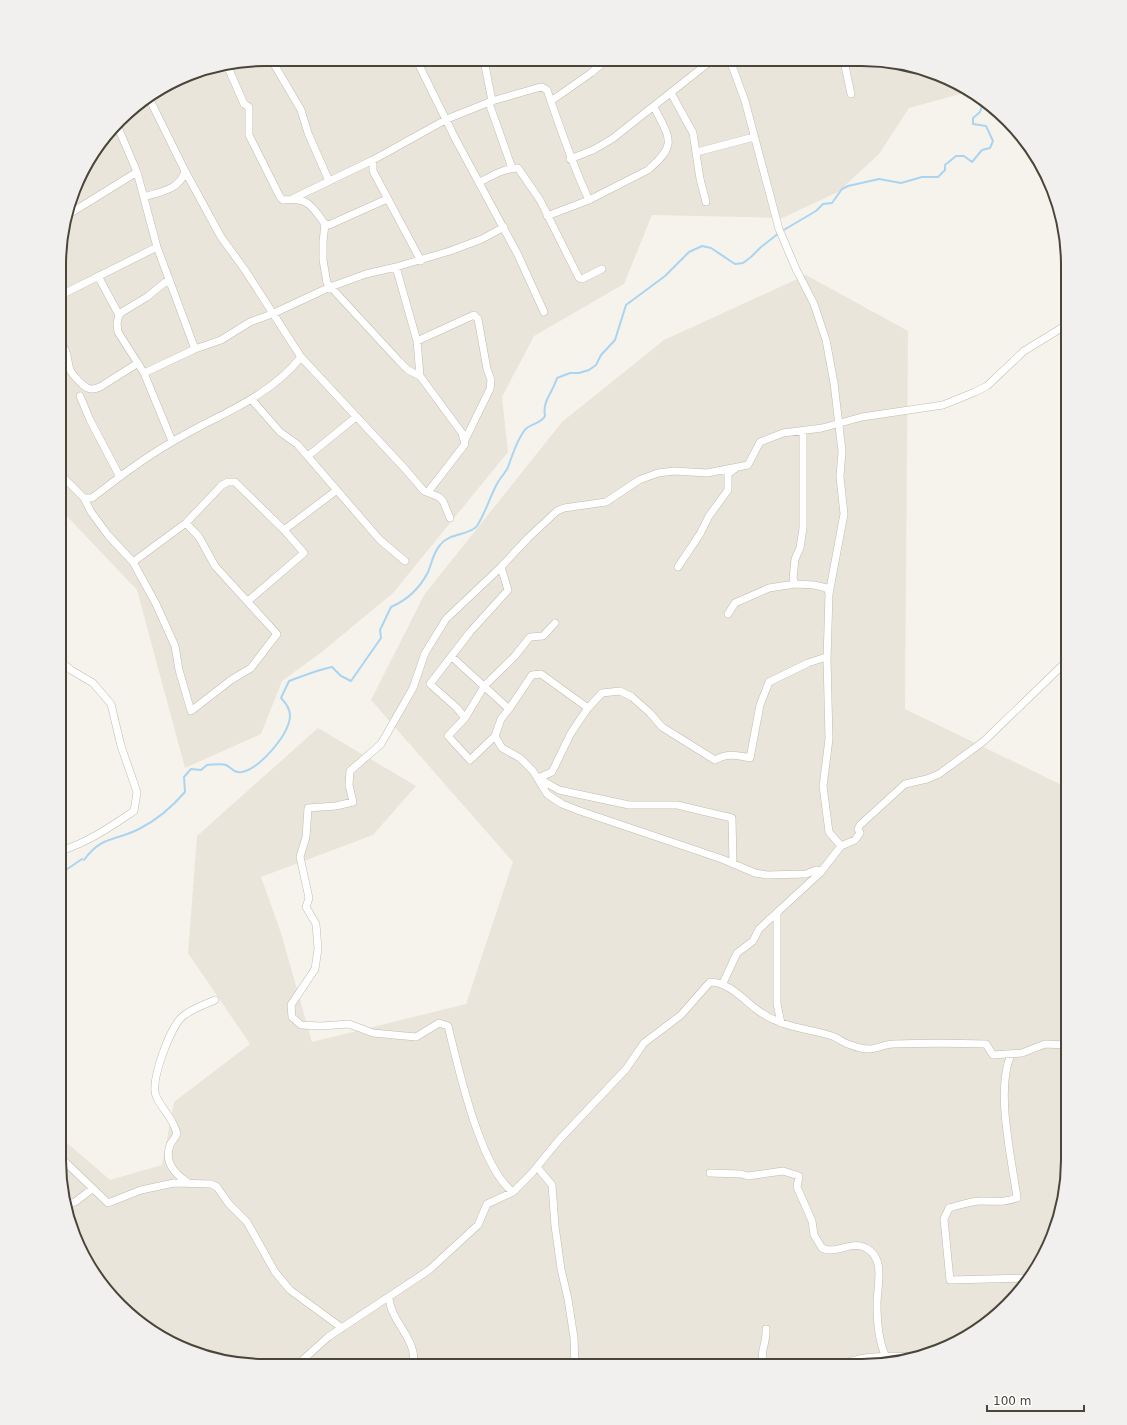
<svg xmlns="http://www.w3.org/2000/svg" width="1127" height="1425" font-family="'DejaVu Sans',sans-serif">
<style>
.residential{fill:#eae5da}
.lines{fill:none;stroke-linecap:round;stroke-linejoin:round}
.stream{stroke:#a9d4f2;stroke-width:2}
.street-casing{stroke:#c2bbae;stroke-width:8}
.street{stroke:#fff;stroke-width:7}
.rim{fill:none;stroke:#4b4439;stroke-width:2}
</style>
<rect width="100%" height="100%" fill="#f6f3ec"/>
<path class="residential" d="M265 59 889 61 941 75 971 91 909 108 879 154 838 192 782 218 652 215 624 284 534 336 502 397 508 452 393 593 323 651 282 681 261 734 185 768 137 590 60 509 61 238 86 162 129 110 199 70Z
M806 275 908 331 905 709 1068 788V1173L1057 1226 1033 1274 1007 1306 965 1339 916 1359 875 1366H251L199 1355 151 1331 119 1305 86 1263 66 1214 59 1160V1136L110 1180 162 1165 174 1102 250 1044 188 953 197 836 318 728 416 786 373 835 261 877 281 933 312 1042 466 1004 513 862 371 700 424 595 562 422 664 340Z"/>
<g class="lines">
<path class="stream" d="M782 231 816 211 823 204 832 203 842 189 848 186 879 179 901 183 922 177H938L945 170V165L956 156H964L972 162 982 150 990 148 993 141 986 126 973 124V118L980 112 984 100
M84 860C102 835 116 841 139 829 157 820 172 807 185 792L184 777 191 769 201 770 207 765C212 765 221 763 226 765 232 768 233 773 242 772 260 768 289 735 290 716 290 708 286 703 281 698L289 681C303 676 317 670 332 667L341 676 351 681 381 638 380 630 391 607C407 600 420 588 428 572 432 563 433 553 440 545 450 532 469 536 477 526 486 512 490 496 498 482 501 477 506 472 508 467 513 454 516 442 524 431 529 423 540 425 545 416 542 401 553 392 557 378L570 373H579L589 370 596 365 601 355 615 340 626 305 665 276 689 252 702 246 711 248 735 264 743 263 751 257 761 247 779 233
M60 874 82 859"/>
<g class="street-casing">
<path id="street" d="M271 59 301 110 308 133 329 181
M416 59 456 140 517 253 544 312
M484 60 492 101
M730 60 745 101 779 229 796 269 814 304 826 340 834 383 842 451 840 477 844 514 829 594 827 659 829 739 823 786 829 832 841 846
M844 61 851 94
M227 65 244 104 249 107V135L280 197 283 200C308 197 311 205 325 224L329 225 387 199
M671 93 693 133 700 179 706 202
M149 98 185 171 221 237 245 270 301 357 406 470 424 491 439 497 443 501 450 518
M551 101 591 73 606 60
M489 103 512 168
M117 125 137 172 157 247 195 349
M697 152 754 137
M570 159 593 150 612 139 712 60
M480 182C491 176 505 168 518 168L540 200 579 278 582 279 602 269
M144 197C159 192 180 190 185 171
M294 198 373 160
M69 214 137 172
M547 216 589 200 648 170C678 144 670 139 654 107
M325 224 323 242V260L327 283 399 361 408 370 420 376 462 433 465 444 428 492
M421 261 373 171V160L447 119 492 101 537 88 542 87 547 90C560 127 572 164 589 200
M396 267 417 341 420 376
M98 276 119 315
M168 280 147 297 122 312 119 315 117 323 118 332 144 373 172 441
M61 295 157 247
M417 341 474 315 478 319 487 369 491 380 490 389 465 440
M61 344C68 350 67 361 70 370 73 376 78 380 83 385 89 390 93 390 100 387L138 363
M144 373 195 349 221 340 250 322 272 314 330 287 366 274 396 267 450 251 482 239 504 227
M80 396 90 420 120 477
M252 400 280 432 297 444 380 540 405 561
M308 456 356 417
M60 474 84 498H92C118 478 144 458 172 442 216 415 268 399 301 357
M84 498 91 512 108 535 133 562 156 604 175 646 179 670 191 711 231 680 251 668 277 634 215 566 199 537 186 523
M284 530 337 490
M133 562 186 523 222 485 228 482H235L284 530 304 553 248 601
M501 567 446 619 425 653 413 688 381 744 350 771 349 785 353 802 336 806 308 808 306 837 300 857 309 898 306 907 316 924 318 949 315 969 291 1005 292 1017 301 1025 321 1026 349 1024 373 1033 416 1037 439 1023 448 1026C458 1066 480 1168 513 1192
M678 567 700 534 709 516 728 490V474L736 468
M795 584 793 578 795 559 800 548 803 528V431
M728 614 735 603 769 588 795 584 814 585 827 588 829 594
M452 657 509 709 501 719 495 736
M588 708 602 693 620 691 632 697 650 713 662 727 715 760C727 753 737 755 750 758L760 705 769 682 808 663 823 658 827 659
M509 709 532 675 541 674 588 708 571 733 552 772 538 778
M465 718 485 685 514 657 530 637 543 636 555 623
M538 778 559 790 629 805H677L732 818 733 864
M60 851C87 843 110 827 134 811L137 792 121 746 111 704 93 683 71 670 60 661
M820 871 816 870 806 874 767 875 755 873 722 859 580 811 562 804 547 794 533 771 520 758 502 748 495 736 470 760 448 736 465 718 457 708 430 684 470 632 508 590 501 567 528 538 557 511 564 508 606 502 639 480 658 473 674 471 707 473 748 465 760 442 783 433 822 428 862 417 943 405 975 392 987 386 1024 351 1068 324
M777 913V1004L781 1023
M1067 943H1068
M723 983 737 953 753 941 759 929 820 873 841 846 855 840 860 833 858 829 860 825 905 784 927 779 939 774 984 741 1068 660
M1011 1055C995 1089 1012 1160 1017 1198 1002 1203 996 1201 981 1201 971 1201 960 1205 949 1208L944 1219 950 1280 1031 1278
M59 1156 108 1203 141 1190 174 1183 211 1184 217 1187 229 1204 247 1222 275 1272 290 1290 342 1328
M537 1167 552 1185 555 1226 561 1269 568 1299 574 1338 575 1366
M710 1173 741 1174 748 1176 783 1171 799 1176 797 1187 812 1221 814 1235 822 1248C836 1255 851 1240 866 1248 886 1258 877 1286 877 1304 877 1322 878 1339 885 1355
M187 1182C174 1173 164 1162 170 1145 172 1141 175 1138 177 1134 173 1117 162 1110 156 1096 150 1081 170 1028 182 1017 191 1009 204 1005 215 1000
M65 1205 75 1202 92 1189
M389 1297C390 1322 419 1340 413 1366
M296 1366 328 1337 429 1270 478 1225 487 1204 513 1192 532 1173 558 1141 626 1069 644 1043 681 1015 710 982C728 982 742 998 756 1009 779 1027 805 1028 832 1036 839 1038 844 1044 851 1045 856 1047 864 1049 869 1049 877 1049 885 1044 893 1044 924 1043 955 1043 986 1044L993 1055 1022 1053 1045 1044 1068 1045
M764 1366C759 1349 767 1346 766 1329
M839 1366C866 1352 894 1358 923 1356"/>
</g>
<use href="#street" class="street"/>
</g>
<path d="M0 0H1127V1425H0ZM265 66H862A199 199 0 0 1 1061 265V1160A199 199 0 0 1 862 1359H265A199 199 0 0 1 66 1160V265A199 199 0 0 1 265 66Z" fill="#f1f0ef" fill-rule="evenodd"/>
<path class="rim" d="M265 66H862A199 199 0 0 1 1061 265V1160A199 199 0 0 1 862 1359H265A199 199 0 0 1 66 1160V265A199 199 0 0 1 265 66Z"/>
<path d="M987 1405v6h97v-6" fill="none" stroke="#4b4439" stroke-width="2"/>
<text x="993" y="1405" font-size="12" fill="#4b4439" stroke="#ffffff" stroke-width="3" paint-order="stroke">100 m</text>
</svg>
